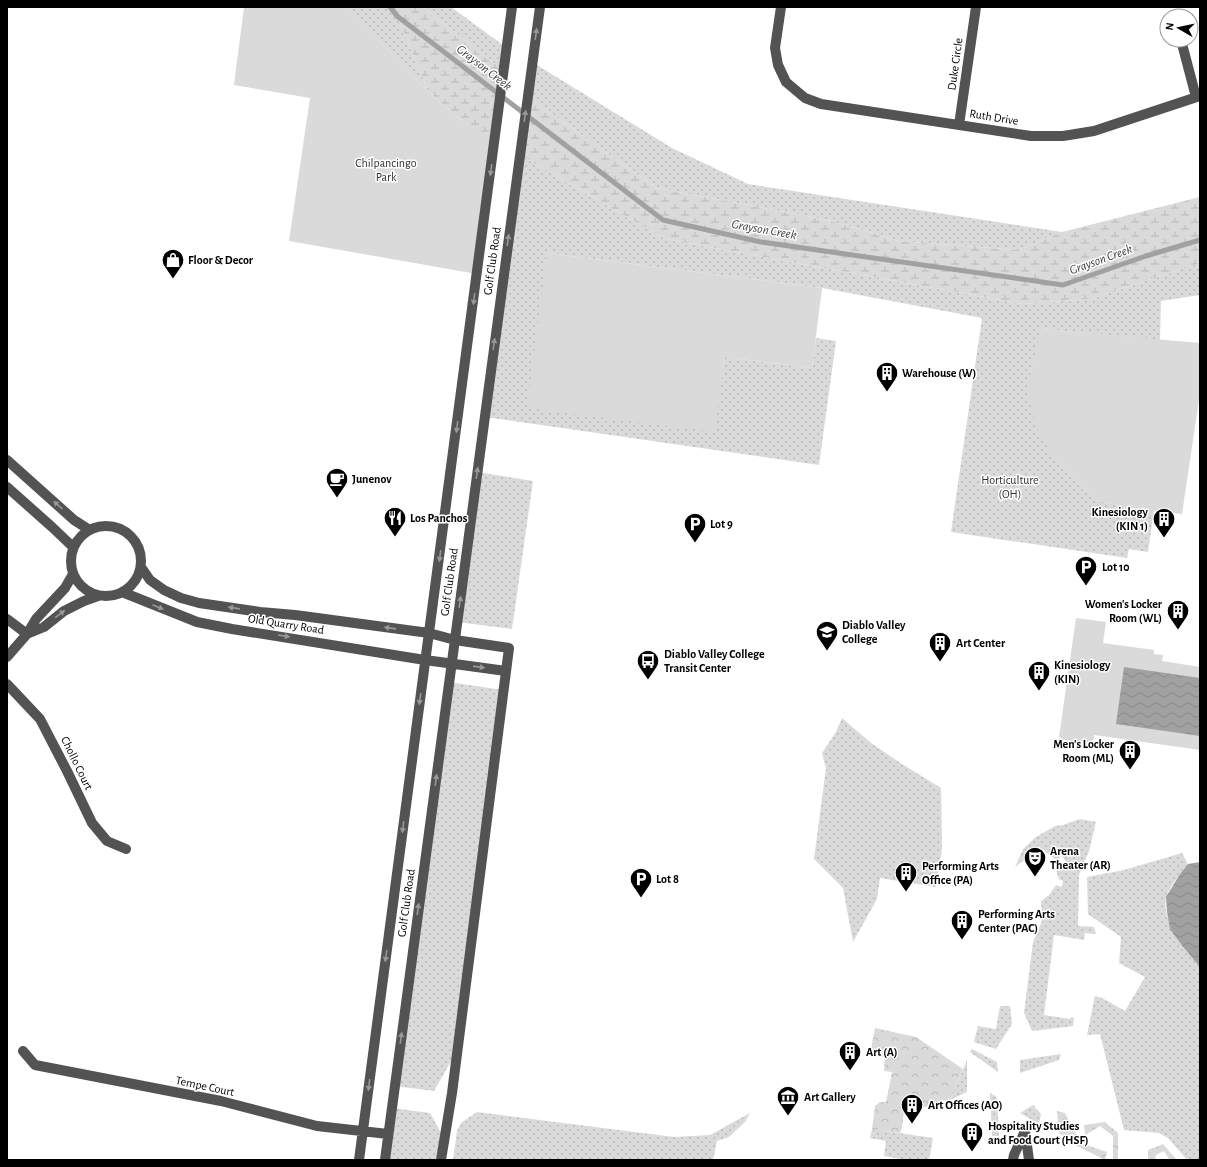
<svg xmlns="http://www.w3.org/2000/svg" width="1207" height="1167" font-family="'Alegreya Sans',sans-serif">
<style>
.grass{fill:url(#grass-dots)}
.forest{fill:url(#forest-crowns)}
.wetland{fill:url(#wetland-marsh)}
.park{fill:#dadada}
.water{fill:url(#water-waves)}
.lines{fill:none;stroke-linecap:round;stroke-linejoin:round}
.stream{stroke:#a1a1a1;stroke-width:5}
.minor{stroke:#535353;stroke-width:10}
.oneway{fill:#989898}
.labels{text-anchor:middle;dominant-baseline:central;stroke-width:3;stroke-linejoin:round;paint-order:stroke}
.street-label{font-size:12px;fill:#000;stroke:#fff}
.park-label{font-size:12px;fill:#313131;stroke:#fff}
.poi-label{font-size:12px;font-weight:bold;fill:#000;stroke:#fff;text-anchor:start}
.water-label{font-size:13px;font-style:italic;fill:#424242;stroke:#fff}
</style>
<defs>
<pattern id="grass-dots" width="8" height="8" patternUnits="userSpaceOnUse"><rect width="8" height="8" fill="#dadada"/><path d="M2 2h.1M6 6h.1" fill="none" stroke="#b9b9b9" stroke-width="1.8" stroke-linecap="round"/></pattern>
<pattern id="forest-crowns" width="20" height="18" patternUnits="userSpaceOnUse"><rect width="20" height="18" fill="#dadada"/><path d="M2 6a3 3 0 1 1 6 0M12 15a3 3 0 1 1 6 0" fill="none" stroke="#b9b9b9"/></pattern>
<pattern id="wetland-marsh" width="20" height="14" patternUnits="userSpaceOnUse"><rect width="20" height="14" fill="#dadada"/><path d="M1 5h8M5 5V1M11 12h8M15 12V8" fill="none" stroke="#b9b9b9"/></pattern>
<pattern id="water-waves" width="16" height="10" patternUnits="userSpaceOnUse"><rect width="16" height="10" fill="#a1a1a1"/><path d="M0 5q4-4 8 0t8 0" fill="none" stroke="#898989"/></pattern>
</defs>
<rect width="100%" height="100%" fill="#fff"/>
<path class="grass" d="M346 7H390L397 16 428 91Z
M423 7H451L507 48 504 71Z
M532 62 672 148 748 184 1062 232 1018 250 899 241 828 220 657 188 528 97Z
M520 155 665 239 1022 304 1091 299 1200 263V295L1161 301 1160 340 1042 329 1031 371 1054 459 1075 481 1099 501 1131 508 1154 510 1148 552 1129 549 1127 558 951 532 982 318 822 288 547 253 714 432 724 357 812 368 816 338 836 341 819 465 485 417Z
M477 472 533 481 512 629 457 622Z
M449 682 503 690 457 1051 434 1091 395 1086Z
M842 718 871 743 902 764 941 788 942 849 936 887 880 878 877 899 853 942 843 888 814 859 826 768 822 753 836 732Z
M1080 819 1096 822 1089 851 1079 875 1078 926 1094 927 1096 934 1085 933 1084 940 1054 935 1044 1015 1070 1019 1071 1017 1074 1018 1073 1026 1032 1031 1024 1013 1033 942 1042 921 1041 901 1049 895 1056 885 1062 887 1063 881 1059 879 1056 870 1066 862 1062 856 1056 860 1038 846 1032 854 1015 867 1023 849 1036 837 1055 826 1063 825Z
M1182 853 1188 864C1182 871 1168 889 1166 898 1163 914 1173 933 1182 946 1187 954 1195 959 1200 967V1160H1187L1168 1138 1159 1133 1124 1130 1100 1034 1087 1035 1095 996 1102 998 1125 1011 1145 977 1119 963 1121 937 1088 914 1087 877 1124 870Z
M1000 1006H1010L1012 1024 996 1049 974 1042 978 1026 996 1029Z
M972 1049 997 1062 998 1072 970 1052Z
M1061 1054 1059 1060 1020 1073V1060Z
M967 1060V1092L950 1100Z
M990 1093 997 1097 999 1136H992Z
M1033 1105 1041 1114 1039 1124 1020 1113Z
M392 1108 430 1113 444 1138 441 1160H385Z
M477 1112 674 1137 710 1135 750 1113 745 1122 729 1137 717 1141 713 1160H453L457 1131 461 1123Z
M872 1129 933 1138 929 1160H900V1159L884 1156 886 1141 870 1138Z"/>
<path class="forest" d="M875 1028 916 1037 963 1069 950 1100 939 1101 931 1108 905 1103 902 1128 900 1133 872 1129 875 1106 880 1102H886L892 1072 884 1071 885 1057 870 1054Z
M1057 1111 1065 1113 1081 1143 1107 1152 1105 1160 1071 1143 1059 1133Z
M1105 1122 1118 1133V1160H1113V1136L1100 1126 1085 1135 1084 1125Z
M1163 1144 1177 1160H1170L1164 1151 1156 1155 1155 1160H1148V1150Z"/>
<path class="wetland" d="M390 7H423L504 71 496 128 482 136 456 116 428 91 397 16Z
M528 97 657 188 828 220 899 241 1018 250 1062 232 1200 197V263L1091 299 1022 304 665 239 520 155Z"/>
<path class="park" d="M244 7H346L428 91 456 116 482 135 496 128 477 274 289 241 310 98 234 85Z
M547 253 822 288 812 368 724 357 715 432 527 408Z
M1041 329 1200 343V393L1182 514 1131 508 1099 501 1075 481 1054 459 1037 428 1031 409 1028 389 1031 371Z
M1076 618 1106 622 1103 643 1154 650V654L1163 655 1162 661 1200 667V750L1094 735 1093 744 1064 740 1059 737Z"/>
<path class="water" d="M1124 667 1200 678V736L1116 724Z
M1200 862V967L1183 947 1170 929 1167 912 1166 897 1180 874 1188 864Z"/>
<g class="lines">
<path class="stream" d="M390 7 397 16 663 220 761 242 1063 285 1146 256 1200 240"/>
<path class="minor" d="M781 7 775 48 778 65 786 82 805 98 821 104 1031 136H1063L1094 131 1200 96
M1181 40 1196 97
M959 125 976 7
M7 460 74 520 88 529
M7 487 52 527 73 547
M71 561a35 35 0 1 1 70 0a35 35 0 1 1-70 0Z
M141 567 150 580 164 590 181 598 199 603 260 612 295 615 429 633 455 640 509 648 452 1093 441 1160
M122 592 197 622 232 629 425 660 506 671
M7 619 27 634
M27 634 44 627 64 611 84 601 98 596
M7 657 27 634 36 619 65 588 73 574
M7 684 40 719 67 771 92 823 107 841 126 849
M23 1051 35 1065 221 1101 317 1126 388 1134
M1025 1131 1029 1160
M359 1160 512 7
M385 1160 540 7
M1013 1160 1014 1155 1025 1131"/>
</g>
<defs><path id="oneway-solid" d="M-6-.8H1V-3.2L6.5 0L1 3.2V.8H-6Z"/></defs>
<g class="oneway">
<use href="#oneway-solid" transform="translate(536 34) rotate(-82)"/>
<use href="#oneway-solid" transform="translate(525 116) rotate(-82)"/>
<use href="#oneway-solid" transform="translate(491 170) rotate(98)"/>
<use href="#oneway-solid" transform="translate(508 240) rotate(-82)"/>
<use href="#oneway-solid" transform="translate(474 299) rotate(97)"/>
<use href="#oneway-solid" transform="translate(494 344) rotate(-82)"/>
<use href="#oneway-solid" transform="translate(457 427) rotate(97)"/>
<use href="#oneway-solid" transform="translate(477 473) rotate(-82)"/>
<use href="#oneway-solid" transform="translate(58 505) rotate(-138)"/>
<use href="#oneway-solid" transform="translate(440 556) rotate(98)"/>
<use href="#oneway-solid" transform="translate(460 602) rotate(-82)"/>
<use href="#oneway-solid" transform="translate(158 607) rotate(23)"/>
<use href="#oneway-solid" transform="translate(234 608) rotate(-172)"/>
<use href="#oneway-solid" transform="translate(60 614) rotate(-37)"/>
<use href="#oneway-solid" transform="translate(390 628) rotate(-172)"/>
<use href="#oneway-solid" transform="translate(284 636) rotate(9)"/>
<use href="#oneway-solid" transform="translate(479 667) rotate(8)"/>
<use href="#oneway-solid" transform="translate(420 699) rotate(98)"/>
<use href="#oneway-solid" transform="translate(436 780) rotate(-82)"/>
<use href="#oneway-solid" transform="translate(403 827) rotate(98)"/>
<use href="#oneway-solid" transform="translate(418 909) rotate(-82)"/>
<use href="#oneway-solid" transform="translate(386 956) rotate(98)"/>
<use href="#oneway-solid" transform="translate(401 1038) rotate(-82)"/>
<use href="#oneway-solid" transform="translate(369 1085) rotate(97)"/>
</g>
<defs>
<g id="shop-pin" transform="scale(1.15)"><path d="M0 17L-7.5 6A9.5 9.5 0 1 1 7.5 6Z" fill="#000" stroke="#fff"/><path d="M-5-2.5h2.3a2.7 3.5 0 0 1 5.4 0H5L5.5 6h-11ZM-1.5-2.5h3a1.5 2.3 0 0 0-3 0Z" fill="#fff"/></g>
<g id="building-pin" transform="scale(1.15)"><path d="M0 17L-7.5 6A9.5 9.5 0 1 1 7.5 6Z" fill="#000" stroke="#fff"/><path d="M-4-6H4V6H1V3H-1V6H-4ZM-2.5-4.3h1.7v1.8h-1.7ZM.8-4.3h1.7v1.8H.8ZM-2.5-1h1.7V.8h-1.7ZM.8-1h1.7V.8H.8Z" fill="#fff"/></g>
<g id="cafe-pin" transform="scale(1.15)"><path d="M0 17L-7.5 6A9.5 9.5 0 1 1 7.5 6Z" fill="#000" stroke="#fff"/><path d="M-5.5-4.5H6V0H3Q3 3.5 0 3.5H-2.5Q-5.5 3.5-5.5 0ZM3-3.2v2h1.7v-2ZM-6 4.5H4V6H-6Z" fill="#fff"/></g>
<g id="restaurant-pin" transform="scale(1.15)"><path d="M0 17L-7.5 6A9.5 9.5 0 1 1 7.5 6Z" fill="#000" stroke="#fff"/><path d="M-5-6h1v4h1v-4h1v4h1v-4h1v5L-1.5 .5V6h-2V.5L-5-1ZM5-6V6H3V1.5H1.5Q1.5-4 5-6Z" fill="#fff"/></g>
<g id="parking-pin" transform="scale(1.15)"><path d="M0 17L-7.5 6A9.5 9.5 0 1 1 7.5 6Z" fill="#000" stroke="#fff"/><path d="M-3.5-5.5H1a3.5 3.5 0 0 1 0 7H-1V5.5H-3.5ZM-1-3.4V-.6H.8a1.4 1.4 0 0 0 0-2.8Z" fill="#fff"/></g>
<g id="university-pin" transform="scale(1.15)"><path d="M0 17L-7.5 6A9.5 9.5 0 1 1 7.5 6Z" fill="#000" stroke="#fff"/><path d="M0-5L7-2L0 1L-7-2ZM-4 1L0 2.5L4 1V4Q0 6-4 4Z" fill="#fff"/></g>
<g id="bus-pin" transform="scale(1.15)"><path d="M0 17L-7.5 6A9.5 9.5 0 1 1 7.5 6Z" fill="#000" stroke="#fff"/><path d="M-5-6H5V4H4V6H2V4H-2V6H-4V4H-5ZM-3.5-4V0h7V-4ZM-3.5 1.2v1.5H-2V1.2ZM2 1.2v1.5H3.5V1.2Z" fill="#fff"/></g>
<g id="theatre-pin" transform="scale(1.15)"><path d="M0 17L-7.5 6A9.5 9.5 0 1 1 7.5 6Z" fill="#000" stroke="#fff"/><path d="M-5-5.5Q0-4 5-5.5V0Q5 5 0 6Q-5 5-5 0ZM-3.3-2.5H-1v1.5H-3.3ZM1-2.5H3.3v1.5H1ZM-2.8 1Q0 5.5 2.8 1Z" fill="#fff"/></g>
<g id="museum-pin" transform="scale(1.15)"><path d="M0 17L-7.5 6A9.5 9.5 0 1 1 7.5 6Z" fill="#000" stroke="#fff"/><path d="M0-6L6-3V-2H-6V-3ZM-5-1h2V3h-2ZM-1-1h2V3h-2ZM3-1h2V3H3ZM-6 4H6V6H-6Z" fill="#fff"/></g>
</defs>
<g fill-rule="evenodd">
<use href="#shop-pin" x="173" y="260"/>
<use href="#building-pin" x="887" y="373"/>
<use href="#cafe-pin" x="337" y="479"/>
<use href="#restaurant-pin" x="395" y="518"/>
<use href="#building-pin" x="1164" y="519"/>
<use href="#parking-pin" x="695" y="524"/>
<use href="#parking-pin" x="1086" y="567"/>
<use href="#building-pin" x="1178" y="611"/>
<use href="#university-pin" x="827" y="632"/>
<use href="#building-pin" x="940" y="643"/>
<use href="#bus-pin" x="648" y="661"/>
<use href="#building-pin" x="1039" y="672"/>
<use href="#building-pin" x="1130" y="751"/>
<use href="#theatre-pin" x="1035" y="858"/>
<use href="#building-pin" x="906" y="873"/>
<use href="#parking-pin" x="641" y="879"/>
<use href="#building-pin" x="962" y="921"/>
<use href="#building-pin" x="850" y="1052"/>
<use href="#museum-pin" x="788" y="1097"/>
<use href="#building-pin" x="912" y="1105"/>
<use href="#building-pin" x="972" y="1133"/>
</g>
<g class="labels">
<g class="street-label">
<text transform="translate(955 64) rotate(-82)">Duke Circle</text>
<text transform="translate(994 117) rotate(9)">Ruth Drive</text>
<text transform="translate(492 261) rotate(-82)">Golf Club Road</text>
<text transform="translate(449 582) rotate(-82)">Golf Club Road</text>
<text transform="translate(286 624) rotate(9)">Old Quarry Road</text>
<text transform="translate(77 763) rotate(64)">Chollo Court</text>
<text transform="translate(406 903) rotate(-82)">Golf Club Road</text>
<text transform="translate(205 1086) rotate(12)">Tempe Court</text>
</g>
<g class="park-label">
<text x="386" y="163">Chilpancingo<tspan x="386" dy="14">Park</tspan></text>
<text x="1010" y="480">Horticulture<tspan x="1010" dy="14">(OH)</tspan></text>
</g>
<g class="poi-label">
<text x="188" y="260">Floor &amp; Decor</text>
<text x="902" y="373">Warehouse (W)</text>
<text x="352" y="479">Junenov</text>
<text x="1148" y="512" text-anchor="end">Kinesiology<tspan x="1148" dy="14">(KIN 1)</tspan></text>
<text x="410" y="518">Los Panchos</text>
<text x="710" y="524">Lot 9</text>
<text x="1102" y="567">Lot 10</text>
<text x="1162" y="604" text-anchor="end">Women's Locker<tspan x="1162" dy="14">Room (WL)</tspan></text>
<text x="842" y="625">Diablo Valley<tspan x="842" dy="14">College</tspan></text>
<text x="956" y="643">Art Center</text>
<text x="664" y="654">Diablo Valley College<tspan x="664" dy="14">Transit Center</tspan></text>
<text x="1054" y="665">Kinesiology<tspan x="1054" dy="14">(KIN)</tspan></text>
<text x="1114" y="744" text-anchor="end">Men's Locker<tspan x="1114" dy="14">Room (ML)</tspan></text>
<text x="1050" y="851">Arena<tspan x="1050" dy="14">Theater (AR)</tspan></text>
<text x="922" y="866">Performing Arts<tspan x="922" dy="14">Office (PA)</tspan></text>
<text x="656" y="879">Lot 8</text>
<text x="978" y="914">Performing Arts<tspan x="978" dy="14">Center (PAC)</tspan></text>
<text x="866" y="1052">Art (A)</text>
<text x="804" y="1097">Art Gallery</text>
<text x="928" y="1105">Art Offices (AO)</text>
<text x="988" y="1126">Hospitality Studies<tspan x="988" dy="14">and Food Court (HSF)</tspan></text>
</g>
<g class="water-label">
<text transform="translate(484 68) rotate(38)">Grayson Creek</text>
<text transform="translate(764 230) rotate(10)">Grayson Creek</text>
<text transform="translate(1101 260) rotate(-20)">Grayson Creek</text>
</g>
</g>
<rect width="1207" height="1167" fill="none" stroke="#000000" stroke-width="16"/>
<g transform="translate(1179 28) rotate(279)"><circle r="19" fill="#ffffff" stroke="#999999"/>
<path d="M0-3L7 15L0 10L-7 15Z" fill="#000000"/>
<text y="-6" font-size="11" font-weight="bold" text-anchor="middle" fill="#000000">N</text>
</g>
</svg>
